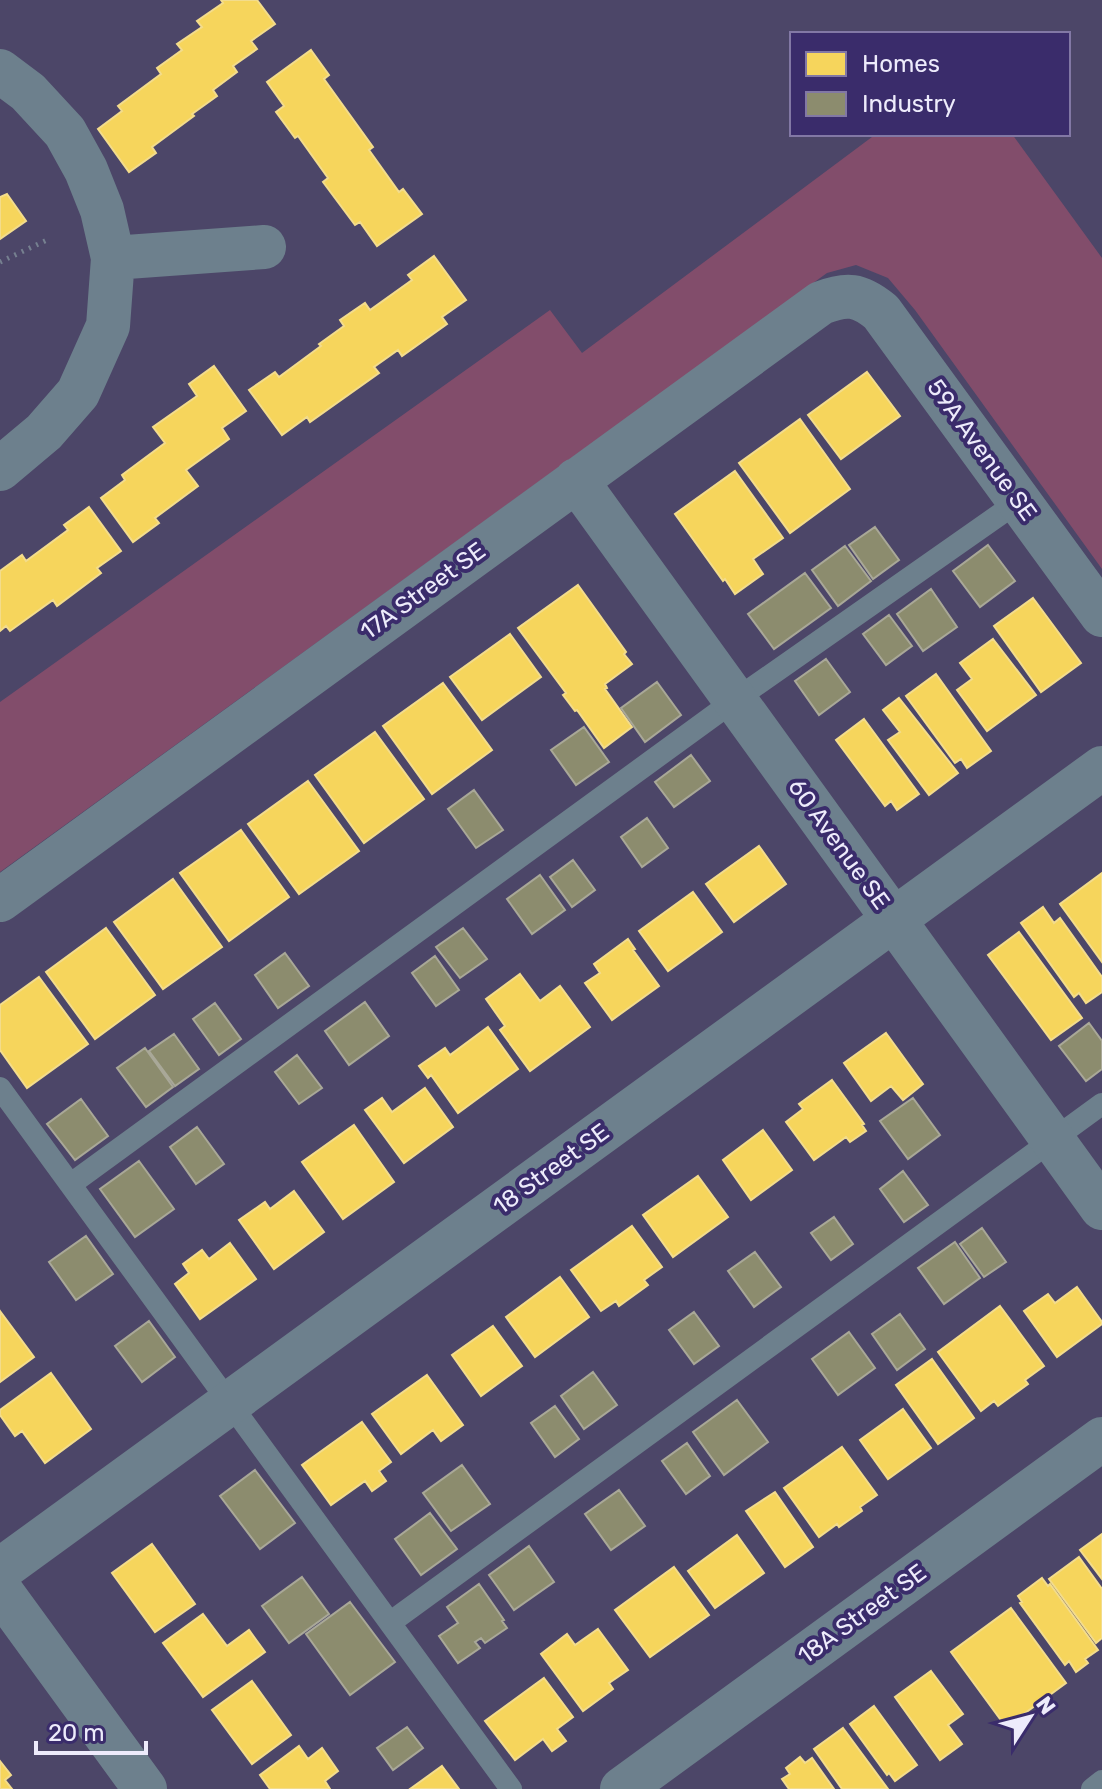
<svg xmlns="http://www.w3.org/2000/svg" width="1102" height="1789" font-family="Rubik,sans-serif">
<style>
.green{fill:#824d6b}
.homes{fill:#f6d55c;stroke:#f3dc8c;stroke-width:2}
.industry{fill:#8c8c6e;stroke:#a9a898;stroke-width:2}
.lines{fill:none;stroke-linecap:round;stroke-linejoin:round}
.path{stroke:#768090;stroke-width:5;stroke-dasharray:2 6;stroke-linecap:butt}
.service{stroke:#6d808d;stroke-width:22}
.minor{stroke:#6d808d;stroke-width:44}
.labels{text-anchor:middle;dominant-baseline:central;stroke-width:8;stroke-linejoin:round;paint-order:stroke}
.street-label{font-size:24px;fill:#edebfb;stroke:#3a2c6b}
</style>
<rect width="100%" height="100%" fill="#4c4668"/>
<path class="green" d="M876 134H1012L1102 258V569L915 310 888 278 856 265 827 273 0 872V702L550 310 582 353Z"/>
<path class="homes" d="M221 0H257L275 24 251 41 257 49 233 66 237 72 213 90 217 96 192 114 194 116 152 147 156 153 129 172 98 129 122 111 118 106 161 74 157 68 182 50 177 44 202 27 197 21 223 3Z
M311 50 329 75 324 79 373 147 369 150 399 192 403 189 422 214 377 246 360 222 355 225 323 182 328 178 298 136 295 138 276 112 284 106 267 82Z
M7 194 26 221 0 239V197Z
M434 256 466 300 442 317 447 324 402 356 398 350 374 367 379 373 310 422 307 417 282 435 249 390 275 372 279 377 321 346 319 344 344 326 340 320 365 303 370 310 412 280 408 275Z
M214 366 246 411 222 428 229 439 186 470 198 486 155 518 159 523 133 542 101 498 125 480 122 475 165 443 153 427 197 396 189 384Z
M867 372 900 416 841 459 808 415Z
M800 419 850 489 790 533 739 463Z
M735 471 783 538 753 559 763 574 735 594 725 579 723 581 675 514Z
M89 507 121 551 97 568 101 573 57 606 53 600 10 631 6 626 0 631V571L22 555 26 561 68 530 64 525Z
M578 585 626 652 624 654 632 664 605 684 607 688 605 689 632 727 604 748 577 710 575 711 563 695 566 693 518 628Z
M1033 598 1081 663 1041 692 994 626Z
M510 634 541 677 482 720 450 677Z
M993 639 1036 695 987 731 957 690 972 679 960 663Z
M936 674 991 751 967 768 961 759 955 763 906 696Z
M443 683 492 750 432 794 383 726Z
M899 698 958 773 929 795 888 740 900 732 883 710Z
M864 719 919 794 897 810 891 801 885 806 836 740Z
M375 732 424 799 364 843 315 775Z
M308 781 359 851 299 894 248 824Z
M241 830 289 897 229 941 180 873Z
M759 846 786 884 734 922 706 884Z
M1102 873V962L1060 904Z
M173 879 222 947 163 989 114 922Z
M693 892 722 932 668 971 639 931Z
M1043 907 1054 923 1060 918 1102 977V992L1086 1003 1079 993 1074 997 1021 923Z
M106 928 155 995 95 1039 46 972Z
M1019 932 1082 1018 1051 1040 988 955Z
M628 939 635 949 633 950 659 986 612 1020 585 983 600 973 594 964Z
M520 974 540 1001 560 986 590 1027 530 1071 500 1030 505 1026 486 999Z
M39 977 88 1044 27 1088 0 1050V1005Z
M488 1027 518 1069 458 1113 431 1075 428 1078 419 1066 445 1048 450 1055Z
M886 1033 923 1084 903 1100 891 1086 871 1101 844 1063Z
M832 1080 864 1124 862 1125 866 1131 850 1142 846 1137 814 1160 786 1122 803 1109 799 1104Z
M425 1088 453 1127 404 1163 365 1110 382 1098 392 1112Z
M354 1125 394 1182 343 1219 302 1162Z
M763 1130 792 1170 751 1200 723 1160Z
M698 1176 728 1217 673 1257 643 1215Z
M294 1191 324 1232 274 1269 239 1220 265 1202 270 1209Z
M632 1226 662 1267 644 1280 648 1285 619 1306 616 1301 601 1311 571 1270Z
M230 1243 256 1279 200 1319 175 1284 189 1273 183 1264 202 1250 209 1259Z
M560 1277 589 1317 535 1357 506 1317Z
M1077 1287 1102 1322V1324L1057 1357 1024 1311 1048 1294 1055 1303Z
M1000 1306 1044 1366 1025 1380 1028 1384 998 1406 994 1401 981 1411 938 1352Z
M0 1311 34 1357 0 1382Z
M493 1326 522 1366 481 1396 452 1355Z
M932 1359 974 1418 938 1444 896 1385Z
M51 1373 91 1429 45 1463 22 1431 15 1436 0 1415V1410Z
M427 1375 463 1425 441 1441 433 1430 401 1454 372 1414Z
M903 1409 931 1448 888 1479 860 1440Z
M362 1422 391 1462 379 1471 386 1481 372 1491 365 1481 331 1505 302 1465Z
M842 1447 877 1495 860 1507 862 1511 839 1527 837 1524 819 1537 784 1488Z
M775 1492 813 1547 785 1567 746 1511Z
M1102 1534V1579L1080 1550Z
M737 1535 764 1573 715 1608 688 1571Z
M152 1544 195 1604 155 1632 112 1573Z
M1079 1557 1102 1589V1638L1096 1643 1049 1579Z
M674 1567 709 1615 650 1657 615 1610Z
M1042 1578 1048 1586 1050 1584 1098 1650 1085 1659 1088 1663 1076 1672 1069 1661 1065 1665 1020 1603 1022 1602 1018 1596Z
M1011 1608 1066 1683 1006 1727 951 1652Z
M203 1614 227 1646 249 1630 265 1652 203 1697 163 1643Z
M598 1629 628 1670 609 1683 613 1689 583 1711 541 1654 567 1634 575 1645Z
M931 1671 963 1714 948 1725 962 1744 940 1760 895 1697Z
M544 1678 573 1717 557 1729 566 1741 552 1751 543 1739 515 1760 485 1721Z
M252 1681 291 1735 252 1764 212 1710Z
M874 1706 917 1765 895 1781 889 1773 887 1775 850 1724Z
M843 1728 888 1789H842L814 1749Z
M299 1746 308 1759 322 1748 338 1771 325 1781 330 1789H270L260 1775Z
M800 1757 805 1763 812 1758 834 1789H789L782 1779 790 1774 786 1768Z
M0 1761 11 1775 5 1780 12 1789H0Z
M442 1766 459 1789H410Z"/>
<path class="industry" d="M875 527 899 560 873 579 849 545Z
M988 545 1015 581 980 607 953 571Z
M845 546 871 581 838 606 812 570Z
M805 573 831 608 774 649 748 614Z
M931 589 957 627 923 651 897 614Z
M889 615 912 646 886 665 863 634Z
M826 659 850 692 819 715 795 681Z
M657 682 681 715 645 742 621 708Z
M584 727 609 762 576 785 551 750Z
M691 755 710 781 674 807 655 782Z
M474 790 503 830 476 848 448 809Z
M647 818 668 848 642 867 621 837Z
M573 860 595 890 572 907 550 877Z
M540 875 565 910 532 934 507 899Z
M463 928 487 959 460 978 436 947Z
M285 953 309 986 278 1008 255 975Z
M435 956 459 990 436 1006 412 973Z
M365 1002 389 1036 349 1065 325 1031Z
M215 1003 241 1039 219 1055 193 1019Z
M1089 1023 1102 1041V1069L1086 1081 1059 1046Z
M174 1034 199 1069 175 1086 149 1051Z
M145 1048 173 1087 146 1107 117 1068Z
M297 1055 322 1088 299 1104 275 1072Z
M913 1098 940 1135 908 1159 880 1121Z
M81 1099 108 1136 75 1160 47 1124Z
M197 1127 224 1164 196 1184 170 1147Z
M139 1161 174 1209 135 1237 100 1189Z
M903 1171 928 1205 904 1222 880 1189Z
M834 1217 853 1244 831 1260 811 1233Z
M982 1228 1006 1262 984 1277 960 1244Z
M86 1236 113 1274 76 1300 49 1262Z
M955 1242 980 1278 944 1304 918 1268Z
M755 1252 781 1287 754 1307 728 1271Z
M694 1312 719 1346 694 1364 669 1330Z
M900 1314 925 1349 897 1370 872 1334Z
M149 1321 175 1357 142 1382 115 1346Z
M849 1332 875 1368 838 1395 812 1359Z
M593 1372 617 1405 584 1429 561 1396Z
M737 1400 768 1442 724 1475 693 1432Z
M555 1406 579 1439 555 1457 531 1423Z
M687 1443 710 1476 686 1494 662 1461Z
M462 1465 490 1504 451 1531 423 1493Z
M255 1470 295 1523 260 1549 220 1496Z
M619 1490 645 1526 611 1550 585 1514Z
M430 1513 457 1549 421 1575 395 1539Z
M529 1546 554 1582 514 1610 489 1575Z
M302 1577 329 1614 289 1643 262 1606Z
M479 1584 504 1620 502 1621 507 1628 485 1643 481 1638 475 1642 480 1648 458 1663 439 1636 458 1623 447 1607Z
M350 1602 395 1662 350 1695 306 1634Z
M407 1727 423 1748 393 1770 377 1748Z"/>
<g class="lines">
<path class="path" d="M0 262 47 240"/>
<path class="service" d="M0 1088 511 1789
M71 1184 735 700 1019 501
M391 1622 1102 1104
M1092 1789 1102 1781"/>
<path class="minor" d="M0 71 28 92 65 132 86 170 102 210 113 258 108 326 78 393 44 432 0 469
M113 258 264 247
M576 480 1102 1208
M0 900 821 303C847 293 859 294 881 312L1102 615
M0 1570 1102 768
M0 1590 145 1789
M622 1789 1102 1439"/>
</g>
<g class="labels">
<g class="street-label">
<text transform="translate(982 450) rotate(54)">59A Avenue SE</text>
<text transform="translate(423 591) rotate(-36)">17A Street SE</text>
<text transform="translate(839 844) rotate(54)">60 Avenue SE</text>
<text transform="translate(551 1169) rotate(-36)">18 Street SE</text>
<text transform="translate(862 1614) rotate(-36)">18A Street SE</text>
</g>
</g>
<rect x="790" y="32" width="280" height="104" fill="#3a2c6b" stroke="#8278a5" stroke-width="2"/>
<rect x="806" y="52" width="40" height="24" fill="#f6d55c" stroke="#8278a5" stroke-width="2"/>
<text x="862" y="72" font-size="24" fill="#edebfb">Homes</text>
<rect x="806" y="92" width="40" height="24" fill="#8c8c6e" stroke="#8278a5" stroke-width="2"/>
<text x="862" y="112" font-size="24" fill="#edebfb">Industry</text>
<g transform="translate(1030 1717) rotate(54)" stroke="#3a2c6b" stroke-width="6" paint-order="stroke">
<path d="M0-6L14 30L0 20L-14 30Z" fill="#edebfb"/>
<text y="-12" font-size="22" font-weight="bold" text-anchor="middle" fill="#edebfb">N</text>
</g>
<path d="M36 1741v12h110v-12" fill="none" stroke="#edebfb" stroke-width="4"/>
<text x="48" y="1741" font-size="24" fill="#edebfb" stroke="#3a2c6b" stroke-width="6" paint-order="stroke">20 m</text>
</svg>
